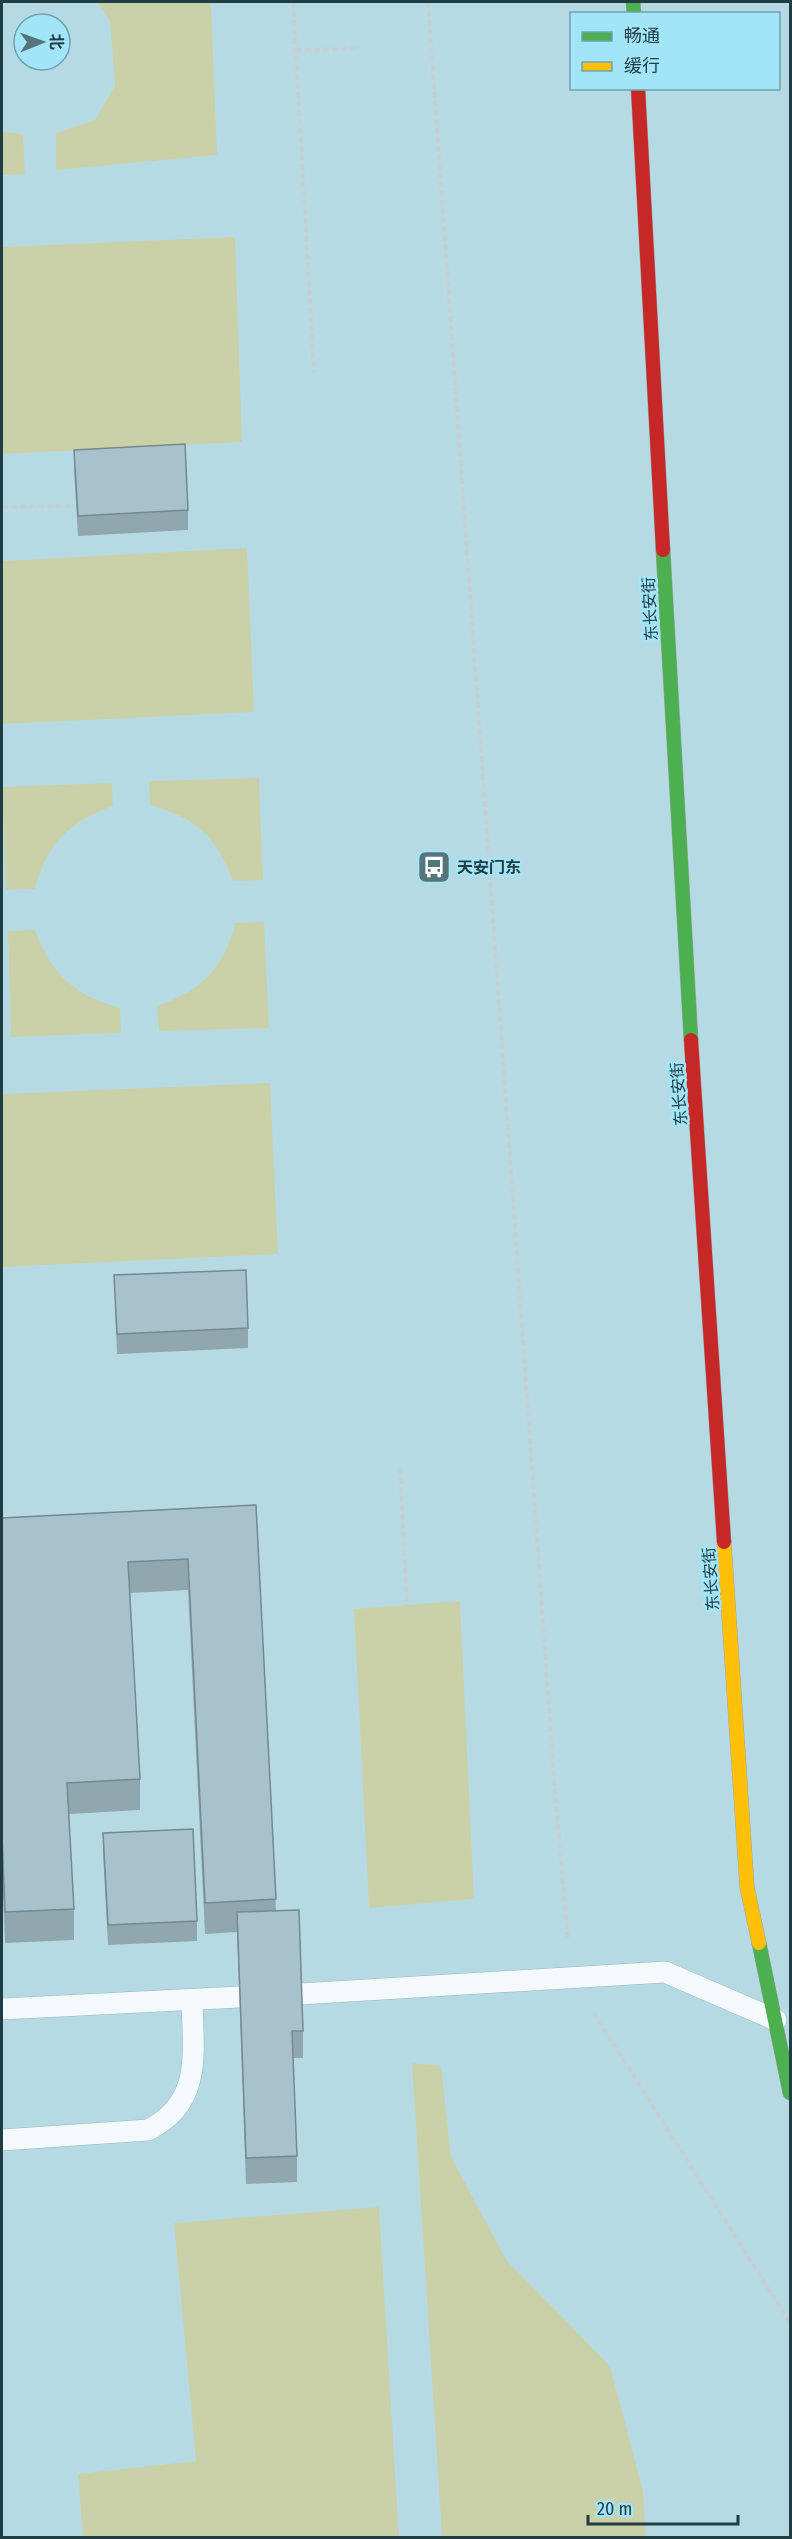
<svg xmlns="http://www.w3.org/2000/svg" width="792" height="2539" font-family="'Fira Sans Condensed','Noto Sans SC',sans-serif">
<style>
.green{fill:#cad1a9}
.lines{fill:none;stroke-linecap:round;stroke-linejoin:round}
.lane-casing{stroke:#98b5bd;stroke-width:22}
.fast-casing{stroke:#a1a5a6;stroke-width:15}
.slow-casing{stroke:#a1a5a6;stroke-width:15}
.jam-casing{stroke:#a1a5a6;stroke-width:15}
.path{stroke:#c5d0d3;stroke-width:4;stroke-dasharray:6 3;stroke-linecap:butt}
.lane{stroke:#f4f9fb;stroke-width:21}
.fast{stroke:#4caf50;stroke-width:14}
.slow{stroke:#ffc107;stroke-width:14}
.jam{stroke:#c62828;stroke-width:14}
.wall{fill:#90a7b0}
.building{fill:#a8c2cd;stroke:#768890;stroke-width:1.5}
.labels{text-anchor:middle;dominant-baseline:central;stroke-width:5;stroke-linejoin:round;paint-order:stroke}
.street-label{font-size:16px;fill:#213d44;stroke:#a2e5f8}
.poi-label{font-size:16px;font-weight:bold;fill:#213d44;stroke:#a2e5f8;text-anchor:start}
</style>
<rect width="100%" height="100%" fill="#b6dae4"/>
<path class="green" d="M97 2H211L217 155 56 170V133L95 120 115 86 110 21Z
M2 132 23 134 25 174 2 175Z
M235 237 242 442 2 454V247Z
M247 548 254 712 2 724V561Z
M259 778 263 880 233 881C216 836 196 818 150 805L149 781Z
M112 783 113 806C69 822 47 843 35 889L6 890 2 787Z
M264 922 269 1028 159 1031 157 1006C203 990 222 969 236 923Z
M35 930C52 975 74 995 120 1008L121 1033 11 1037 8 931Z
M270 1083 278 1254 2 1267V1094Z
M460 1601 474 1899 369 1908 354 1609Z
M412 2063 441 2066 451 2157 507 2261 610 2366 643 2491 646 2537H442Z
M379 2207 399 2537H83L78 2474 196 2461 174 2223Z"/>
<g class="lines">
<g class="lane-casing">
<path id="lane" d="M300 1994 665 1972 776 2020
M2 2009 239 1997
M2 2140 148 2130C203 2103 193 2052 192 2000"/>
</g>
<g class="fast-casing">
<path id="fast" d="M633 2 634 14
M663 550 691 1040
M759 1943 790 2093"/>
</g>
<g class="slow-casing">
<path id="slow" d="M724 1542 747 1887 759 1943"/>
</g>
<g class="jam-casing">
<path id="jam" d="M638 88 663 550
M691 1040 724 1542"/>
</g>
<path class="path" d="M293 2 314 372
M428 2 555 1792 568 1940
M296 50 360 48
M2 507 74 506
M400 1469 407 1605
M594 2013 790 2323"/>
<use href="#lane" class="lane"/>
<use href="#fast" class="fast"/>
<use href="#slow" class="slow"/>
<use href="#jam" class="jam"/>
</g>
<path class="wall" d="M74 450 188 510V530L78 536 74 470Z
M114 1275 248 1328V1348L117 1354Z
M256 1505 276 1911 303 2031V2058H293L297 2156V2182L246 2184 237 1932 205 1934 188 1590 130 1593 140 1779V1810L69 1814 74 1909V1940L5 1943 2 1865V1518Z
M103 1833 197 1921V1941L108 1945 103 1853Z"/>
<path class="building" d="M185 444 188 510 78 516 74 450Z
M246 1270 248 1328 117 1334 114 1275Z
M256 1505 276 1899 205 1903 188 1559 128 1562 140 1779 67 1783 74 1909 5 1912 2 1834V1518Z
M193 1829 197 1921 108 1925 103 1833Z
M299 1910 303 2031H292L297 2156 246 2158 237 1912Z"/>
<defs>
<g id="bus-square" transform="scale(1.725)"><rect x="-9" y="-9" width="18" height="18" rx="4" fill="#55747c" stroke="#a2e5f8"/><path d="M-5-6H5V4H4V6H2V4H-2V6H-4V4H-5ZM-3.5-4V0h7V-4ZM-3.5 1.2v1.5H-2V1.2ZM2 1.2v1.5H3.5V1.2Z" fill="#fff"/></g>
</defs>
<g fill-rule="evenodd">
<use href="#bus-square" x="434" y="867"/>
</g>
<g class="labels">
<g class="street-label">
<text transform="translate(650 609) rotate(-93)">东长安街</text>
<text transform="translate(679 1094) rotate(-94)">东长安街</text>
<text transform="translate(711 1579) rotate(-94)">东长安街</text>
</g>
<g class="poi-label">
<text x="457" y="867">天安门东</text>
</g>
</g>
<rect width="792" height="2539" fill="none" stroke="#213d44" stroke-width="6"/>
<rect x="570" y="12" width="210" height="78" fill="#a2e5f8" stroke="#6ea2b0" stroke-width="1.5"/>
<rect x="582" y="32" width="30" height="9" fill="#4caf50" stroke="#6ea2b0" stroke-width="1.5"/>
<text x="624" y="42" font-size="18" fill="#213d44">畅通</text>
<rect x="582" y="62" width="30" height="9" fill="#ffc107" stroke="#6ea2b0" stroke-width="1.5"/>
<text x="624" y="72" font-size="18" fill="#213d44">缓行</text>
<g transform="translate(42 42) rotate(89)"><circle r="28" fill="#a2e5f8" stroke="#6ea2b0" stroke-width="1.5"/>
<path d="M0-4.5L10 22L0 15L-10 22Z" fill="#55747c"/>
<text y="-9" font-size="16" font-weight="bold" text-anchor="middle" fill="#213d44">北</text>
</g>
<path d="M588 2515v9h150v-9" fill="none" stroke="#213d44" stroke-width="3"/>
<text x="597" y="2515" font-size="18" fill="#213d44" stroke="#a2e5f8" stroke-width="4.5" paint-order="stroke">20 m</text>
</svg>
